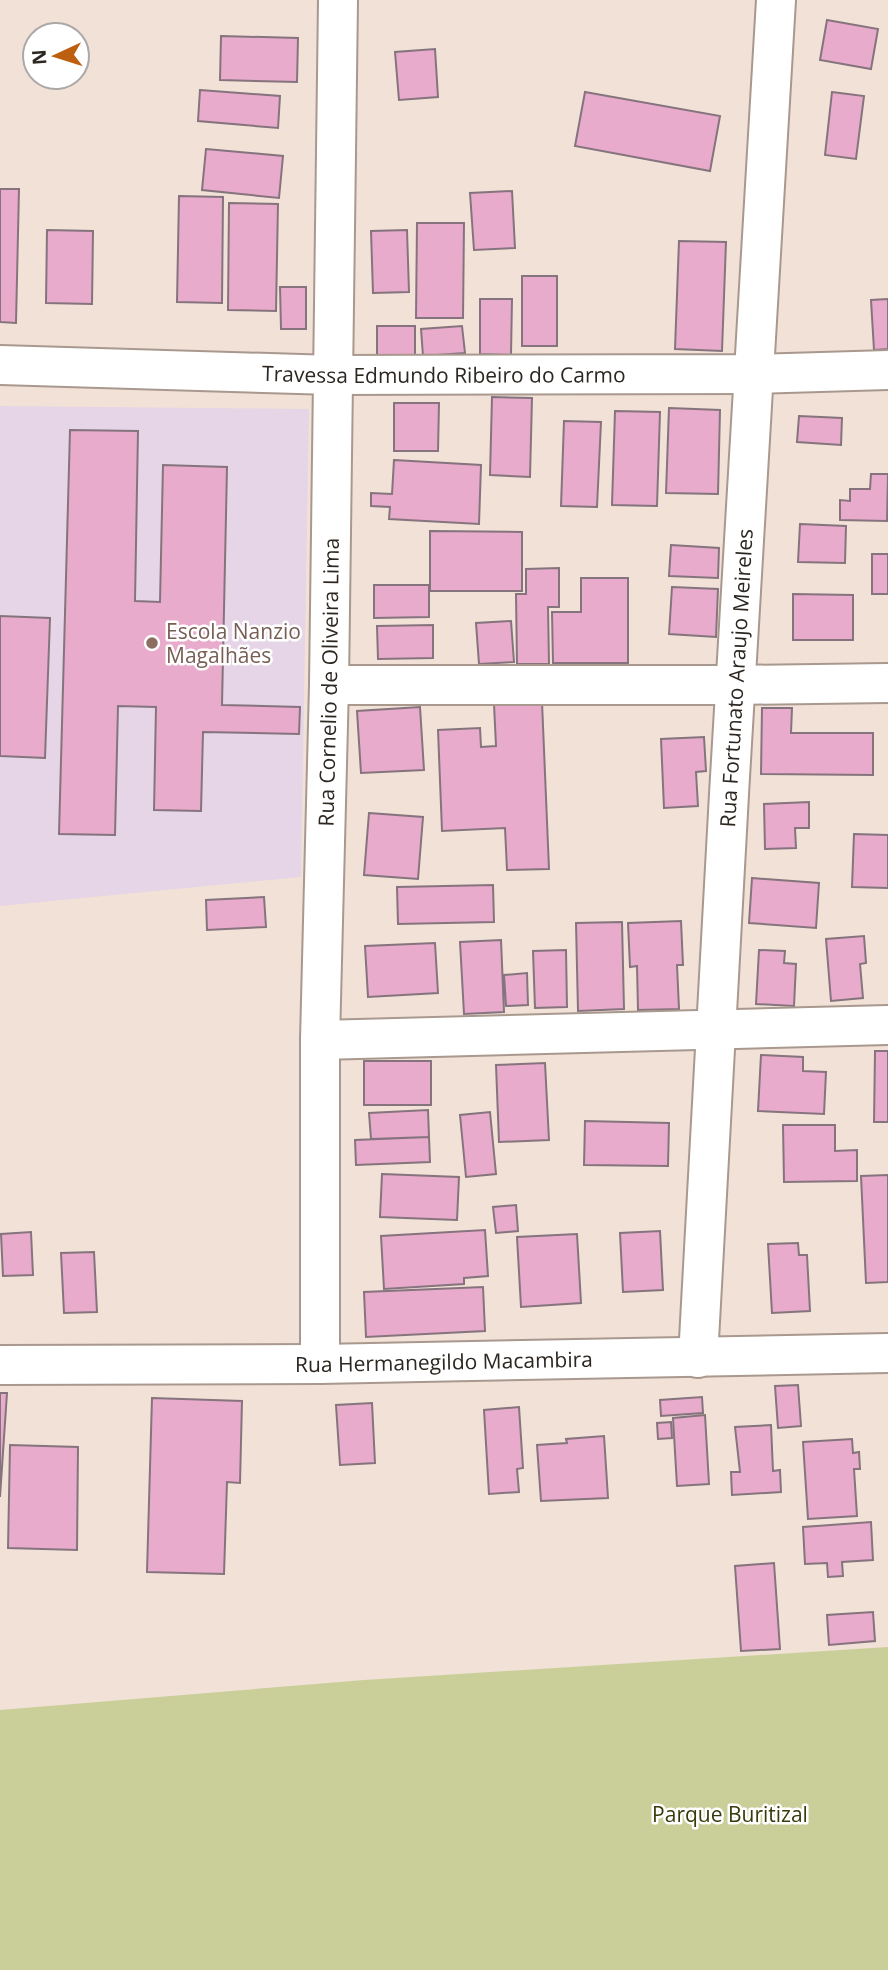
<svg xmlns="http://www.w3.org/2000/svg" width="888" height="1970" font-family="'Open Sans',sans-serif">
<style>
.education{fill:#e5d5e7}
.green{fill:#cacf9a}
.building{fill:#e9abcc;stroke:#85747d;stroke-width:2}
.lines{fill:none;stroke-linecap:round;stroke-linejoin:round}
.minor-casing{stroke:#a8988e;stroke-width:42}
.minor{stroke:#fff;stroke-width:38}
.education-dot{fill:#8d6e63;stroke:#fff;stroke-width:2.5}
.labels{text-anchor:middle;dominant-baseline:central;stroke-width:5;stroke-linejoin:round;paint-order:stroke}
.street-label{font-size:21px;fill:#2d2722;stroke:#fff}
.education-label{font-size:21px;fill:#785e54;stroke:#fff;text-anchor:start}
.park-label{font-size:21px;fill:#383b0a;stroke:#fff}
</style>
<rect width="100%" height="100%" fill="#f2e1d6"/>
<path class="education" d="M0 406 309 409 301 877 0 906Z"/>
<path class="green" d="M888 1647V1970H0V1710L364 1680Z"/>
<path class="building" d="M827 20 878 29 871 69 820 60Z
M221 36 298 38 297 82 220 80Z
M435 49 438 97 399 100 395 52Z
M200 90 280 96 278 128 198 121Z
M585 92 720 116 710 171 575 146Z
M832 92 864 96 856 159 825 155Z
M206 149 283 156 279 198 202 190Z
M0 189H19L16 323 0 322Z
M512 191 515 248 474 250 470 193Z
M179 196 223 197 222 303 177 302Z
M229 203 278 204 276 311 228 310Z
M417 223H464L463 318H416Z
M47 230 93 231 92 304 46 303Z
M407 230 409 292 373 293 371 231Z
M679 241 726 242 722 351 675 349Z
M522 276H557V346H522Z
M280 287H306V329H281Z
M480 299H512L511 355 480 354Z
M888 299V349L874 350 871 300Z
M377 326H415V355H377Z
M462 326 465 353 423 356 421 329Z
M492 397 532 398 530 477 490 475Z
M394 403H439L438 451H394Z
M669 408 720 410 718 494 666 493Z
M615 411 660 412 657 506 612 505Z
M799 416 842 418 841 445 797 442Z
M564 421 601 422 597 507 561 506Z
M70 430 138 431 135 601 160 602 163 465 227 467 222 705 300 707 299 734 203 732 201 811 154 810 156 707 118 706 115 835 59 834Z
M394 460 481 465 479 524 389 519 390 507 371 506V493L392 494Z
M871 474H888L887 521 840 520V500L850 501V489H870Z
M800 524 846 526 845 563 798 562Z
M430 531 522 532V591H430Z
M671 545 719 548 718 578 669 576Z
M872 554H888V594H872Z
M559 568V607H548L549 664H517L516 594H526V569Z
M581 578H628V663H553L552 612H581Z
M374 585H429V617L374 618Z
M672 587 718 589 716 637 669 634Z
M793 594 853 595V640H793Z
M0 616 50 618 45 758 0 756Z
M511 621 514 662 479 664 476 623Z
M433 625V658L378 659 377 626Z
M542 702 549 869 507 870 505 828 442 831 438 730 480 728 481 747 496 746 494 704Z
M420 707 424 770 361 773 357 711Z
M762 708H792L791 733H873V775L761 774Z
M704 737 706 771 696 772 698 806 664 808 661 739Z
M809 802V828H795L796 848 765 849 764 804Z
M369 813 423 817 418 879 364 875Z
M854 834 888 835V888L852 887Z
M752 878 819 883 816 928 749 923Z
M493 885 494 922 398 924 397 887Z
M264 897 266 927 207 930 206 900Z
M681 921 683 965H677L679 1009 638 1010 637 966 630 967 628 923Z
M622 922 624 1009 578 1011 576 923Z
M864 936 866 963 860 964 863 998 831 1001 826 939Z
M501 940 504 1012 464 1014 460 942Z
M435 943 438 993 368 997 365 946Z
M566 950 567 1007 535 1008 533 951Z
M759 950 785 951 784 963 796 964 794 1006 756 1004Z
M527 973 528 1005 506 1006 504 975Z
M875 1051H888V1122H874Z
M761 1055 803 1057V1071L826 1072 824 1114 758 1111Z
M364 1061H431V1105H364Z
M545 1063 549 1140 499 1142 496 1065Z
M428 1110 429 1137 371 1139 369 1113Z
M490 1112 496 1174 466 1177 460 1115Z
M585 1121 669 1123 668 1166 584 1165Z
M783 1125H835V1151L857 1150V1181L784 1182Z
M429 1137 430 1162 356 1165 355 1140Z
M382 1174 459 1177 457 1220 380 1217Z
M888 1175V1282L866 1283 861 1176Z
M516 1205 518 1231 496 1233 493 1207Z
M485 1230 488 1276 464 1278V1284L384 1289 381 1236Z
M660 1231 663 1290 623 1292 620 1233Z
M31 1232 33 1275 3 1276 1 1234Z
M577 1234 581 1303 521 1307 517 1237Z
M798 1243 799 1255H807L810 1311 772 1313 768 1244Z
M94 1252 97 1312 64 1313 61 1253Z
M483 1287 485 1331 366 1337 364 1292Z
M798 1385 801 1426 778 1428 775 1386Z
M0 1393H7L0 1497Z
M702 1397 703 1413 661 1416 660 1400Z
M152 1398 242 1401 240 1483 227 1482 224 1574 147 1572Z
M372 1403 375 1463 340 1465 336 1405Z
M519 1407 523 1468 517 1469 519 1492 489 1494 484 1410Z
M705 1415 709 1484 677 1486 673 1418Z
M671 1422 672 1438 658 1439 657 1423Z
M771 1425 773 1471 780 1470 781 1492 732 1495 731 1472H740L735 1427Z
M604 1436 608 1498 541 1501 537 1445 567 1443 566 1439Z
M852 1439 853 1453 859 1452 860 1469H854L857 1516 808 1519 803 1442Z
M10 1445 78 1447 77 1550 8 1548Z
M871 1522 873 1560 842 1562 843 1576 828 1577 827 1563 805 1564 803 1527Z
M774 1563 780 1649 741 1651 735 1566Z
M873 1612 875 1641 829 1645 827 1615Z"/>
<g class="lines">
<g class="minor-casing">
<g id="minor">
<path id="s1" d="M0 365 333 375 755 374 888 370"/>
<path d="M329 685H735L888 683"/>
<path d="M320 1040 888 1025"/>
<path id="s2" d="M698 1358C720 905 751 453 776 0"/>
<path id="s3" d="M320 1364V1040L329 685 338 0"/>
<path id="s4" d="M0 1365 320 1364 888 1353"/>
</g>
</g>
<use href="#minor" class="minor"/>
</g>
<circle class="education-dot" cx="152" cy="643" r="7"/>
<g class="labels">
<g class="street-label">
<text stroke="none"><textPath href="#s1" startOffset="444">Travessa Edmundo Ribeiro do Carmo</textPath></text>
<text stroke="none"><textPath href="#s2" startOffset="681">Rua Fortunato Araujo Meireles</textPath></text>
<text stroke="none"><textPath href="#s3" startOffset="682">Rua Cornelio de Oliveira Lima</textPath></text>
<text stroke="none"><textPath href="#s4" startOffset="444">Rua Hermanegildo Macambira</textPath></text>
</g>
<g class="education-label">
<text x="166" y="631">Escola Nanzio<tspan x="166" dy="24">Magalhães</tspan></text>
</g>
<g class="park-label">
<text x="730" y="1814">Parque Buritizal</text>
</g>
</g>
<g transform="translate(56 56) rotate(266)"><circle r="33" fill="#ffffff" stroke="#aba9a7" stroke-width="2"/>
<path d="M0-5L12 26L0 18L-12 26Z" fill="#bc5f0e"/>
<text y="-10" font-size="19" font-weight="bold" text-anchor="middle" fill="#2d2722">N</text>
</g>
</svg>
